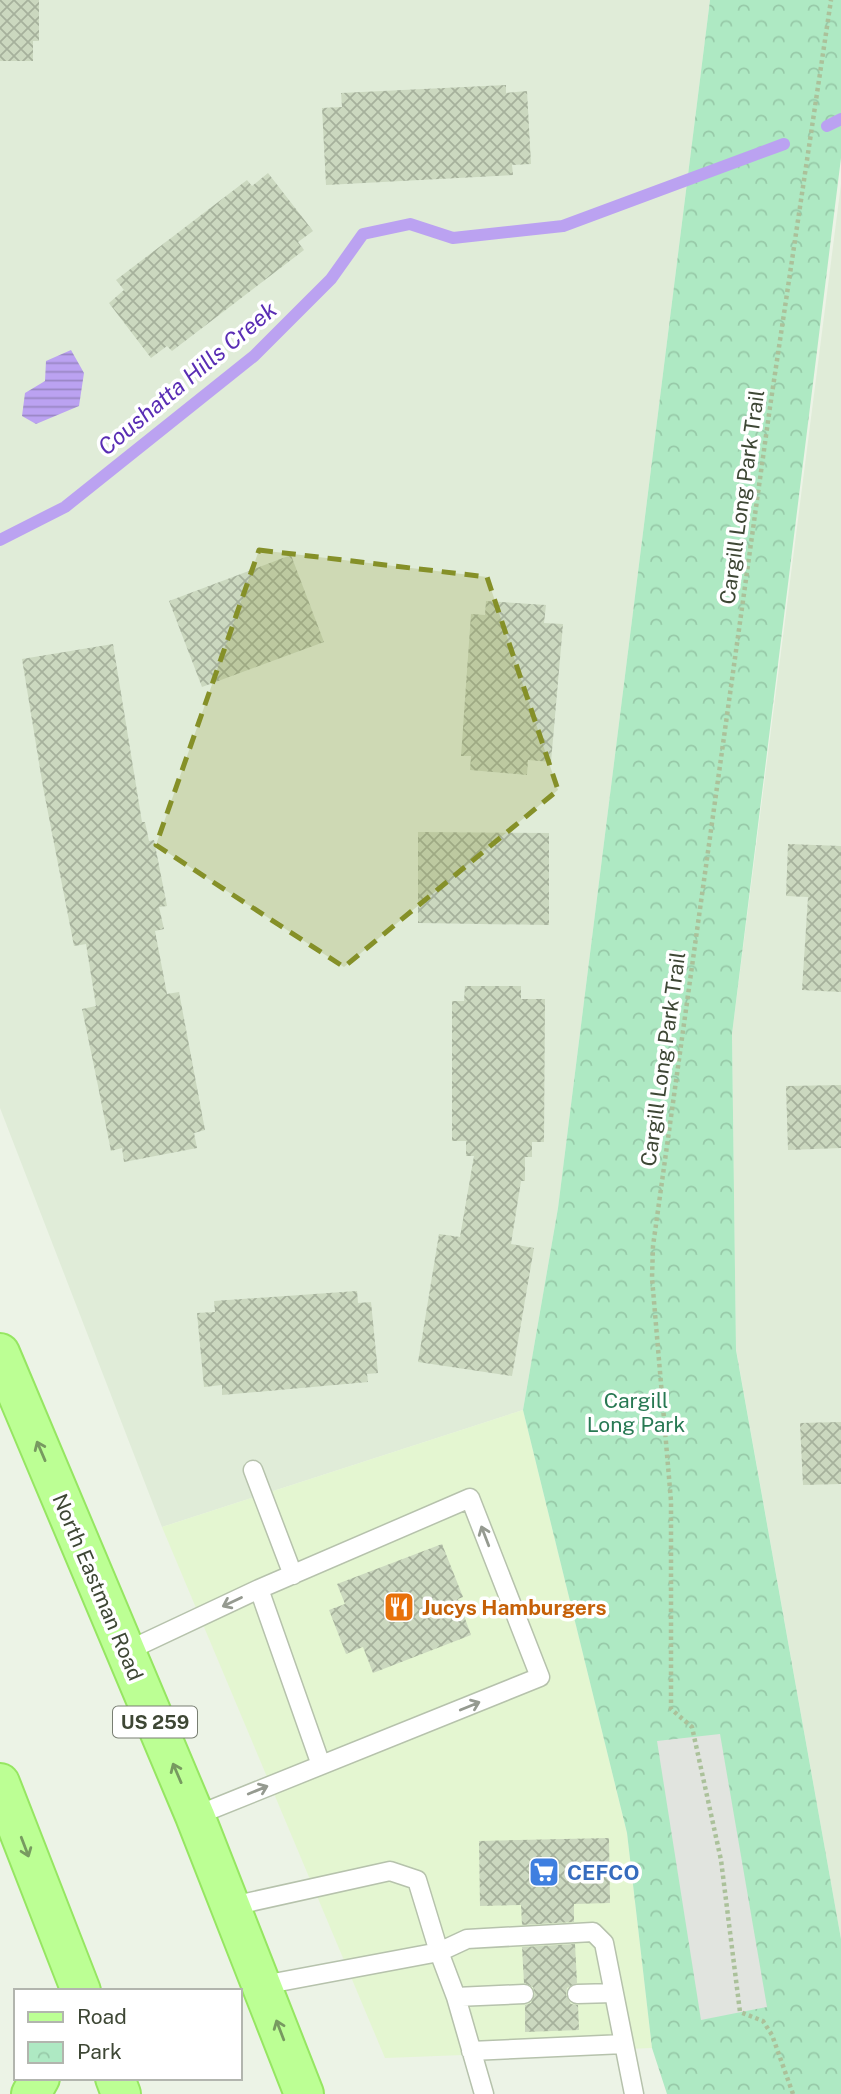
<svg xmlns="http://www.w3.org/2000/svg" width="841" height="2094" font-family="'Public Sans',sans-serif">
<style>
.residential{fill:#e0ecd8}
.commercial{fill:#e4f6d1}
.park{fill:url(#park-crowns)}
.parking{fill:#e1e4df}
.water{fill:url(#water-rules)}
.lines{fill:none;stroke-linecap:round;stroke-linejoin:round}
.stream{stroke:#bba2f1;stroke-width:12}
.building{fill:url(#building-cross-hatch)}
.service-casing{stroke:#b6c2ac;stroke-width:21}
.primary-casing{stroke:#96e662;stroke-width:42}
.path{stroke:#abc19a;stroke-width:4.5;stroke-dasharray:3.5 3.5;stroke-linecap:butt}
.service{stroke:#fff;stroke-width:18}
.primary{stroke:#bcff94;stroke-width:38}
.oneway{stroke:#779a60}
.oneway2{stroke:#959a90}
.marked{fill:#859028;fill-opacity:0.2;stroke:#859028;stroke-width:5;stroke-dasharray:14 9;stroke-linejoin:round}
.labels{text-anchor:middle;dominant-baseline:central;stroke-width:7;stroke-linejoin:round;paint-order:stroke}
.shield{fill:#fff;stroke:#787e72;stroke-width:2}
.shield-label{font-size:19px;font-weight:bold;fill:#3e4735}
.street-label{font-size:21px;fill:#3e4735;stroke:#fff}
.park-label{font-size:21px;fill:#287953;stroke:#fff}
.food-label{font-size:21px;font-weight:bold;fill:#c56008;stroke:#fff;text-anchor:start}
.shop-label{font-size:21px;font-weight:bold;fill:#366cbe;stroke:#fff;text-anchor:start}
.water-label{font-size:23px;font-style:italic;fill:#592db4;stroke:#fff}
</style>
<defs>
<pattern id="park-crowns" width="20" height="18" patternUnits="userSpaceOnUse" patternTransform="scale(1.75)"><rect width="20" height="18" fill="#aee9c3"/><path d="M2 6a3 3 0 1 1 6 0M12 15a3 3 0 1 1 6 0" fill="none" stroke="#97c9a8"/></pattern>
<pattern id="water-rules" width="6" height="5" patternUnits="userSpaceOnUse" patternTransform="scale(1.75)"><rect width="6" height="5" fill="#bba2f1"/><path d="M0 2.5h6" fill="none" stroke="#9986c4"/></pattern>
<pattern id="building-cross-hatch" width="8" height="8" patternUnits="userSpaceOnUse" patternTransform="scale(1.75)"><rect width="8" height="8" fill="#cbd8bf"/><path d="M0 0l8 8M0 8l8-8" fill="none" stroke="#a6b19c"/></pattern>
</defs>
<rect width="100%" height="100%" fill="#ecf3e6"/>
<path class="residential" d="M0 0H710L558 1208 523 1410 162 1527 0 1108Z
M841 184V1939L736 1349 732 1034Z"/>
<path class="commercial" d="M523 1410 627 1833 652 2048 385 2058 162 1527Z"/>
<path class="park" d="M710 0H841V158L732 1034 736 1350 841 1939V2094H667L652 2048 627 1833 523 1410 558 1208Z"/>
<path class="parking" d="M720 1734 767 2007 701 2020 657 1741Z"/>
<path class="water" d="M71 350 84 373 79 406 36 424 22 416 25 393 45 381 46 361Z"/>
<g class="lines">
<path class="stream" d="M827 126 841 119
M0 540 65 507 254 356 331 279 363 234 410 224 453 238 563 226 784 144"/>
</g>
<path class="building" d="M0 0H39V41H33V61H0Z
M506 85V93L527 91 531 164 512 165 513 175 326 185 322 108 342 107 341 93Z
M268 173 313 231 298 242 304 250 172 351 167 346 151 358 109 303 124 290 116 280 247 180 252 186Z
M291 555 324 642 202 687 169 601Z
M486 601 546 605 544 623 563 624 551 762 528 760 527 775 470 770 471 756H461L471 614 485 615Z
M113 644 142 822H145L149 841 154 840 167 906 159 907 164 929 155 931 167 994 179 992 205 1130 194 1133 197 1148 124 1162 122 1148 111 1151 95 1071 82 1009 96 1006 86 944 74 946 43 787 22 659Z
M418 832 549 833V925L418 923Z
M788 844 841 846V992L802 990 808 897 786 896Z
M465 986H521V999H545L544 1142H532V1157H525V1181H521L511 1244 534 1248 512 1376 418 1362 439 1234 460 1237 474 1156H466V1141H452V1001H464Z
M841 1085V1148L788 1150 786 1086Z
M357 1291 358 1303 371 1302 378 1373 367 1374 368 1382 222 1395V1385L204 1387 197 1313 215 1312 214 1301Z
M841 1422V1484L803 1485 800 1423Z
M442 1544 463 1597 458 1599 471 1635 373 1673 363 1647 346 1654 329 1610 345 1604 337 1584Z
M609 1838 610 1903 574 1904V1922L522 1925 521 1905 480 1906 479 1841Z
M575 1944 577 1983 567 1988 566 1995 571 2004 578 2005 579 2030 525 2032V2005L531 2003 535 1994 533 1987 524 1983 522 1947Z"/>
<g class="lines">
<g class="service-casing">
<path id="service" d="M253 1470 293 1575
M259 1589 321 1765
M125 1652 259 1589 470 1498 540 1677 195 1816
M232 1906 390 1871 417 1880 439 1952 263 1985
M577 1994 614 1993
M456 1997 524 1994
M471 2051 624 2044
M484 2094 456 1997 439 1952 467 1939 593 1932 604 1943 634 2094"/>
</g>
<g class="primary-casing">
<path id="primary" d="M0 1353 195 1816 304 2094
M0 1783 81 1991
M115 2078 121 2094
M31 2094 40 2078"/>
</g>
<path class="path" d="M793 2094 772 2035 763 2021 740 2012 721 1860 692 1727 671 1709V1501L652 1278 653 1246 770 407 831 0"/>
<use href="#service" class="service"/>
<use href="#primary" class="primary"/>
</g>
<defs><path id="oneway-shaft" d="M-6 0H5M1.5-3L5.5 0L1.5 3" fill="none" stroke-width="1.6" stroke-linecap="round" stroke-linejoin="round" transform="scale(1.75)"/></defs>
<g class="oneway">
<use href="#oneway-shaft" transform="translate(41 1451) rotate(-113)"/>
<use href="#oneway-shaft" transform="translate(177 1773) rotate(-113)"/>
<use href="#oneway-shaft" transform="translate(25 1847) rotate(69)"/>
<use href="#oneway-shaft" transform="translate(280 2030) rotate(-111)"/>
</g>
<g class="oneway2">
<use href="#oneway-shaft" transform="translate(485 1536) rotate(-111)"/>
<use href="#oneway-shaft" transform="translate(232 1602) rotate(155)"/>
<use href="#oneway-shaft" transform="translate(470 1706) rotate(-22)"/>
<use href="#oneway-shaft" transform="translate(258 1790) rotate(-22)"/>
</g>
<path class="marked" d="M259 550 487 577 558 790 344 967 156 845Z"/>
<defs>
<g id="restaurant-square" transform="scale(1.575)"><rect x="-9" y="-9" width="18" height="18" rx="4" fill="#e8710a" stroke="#fff"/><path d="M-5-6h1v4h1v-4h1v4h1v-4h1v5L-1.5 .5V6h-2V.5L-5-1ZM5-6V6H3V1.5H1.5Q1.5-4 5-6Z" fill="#fff"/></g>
<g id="supermarket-square" transform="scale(1.575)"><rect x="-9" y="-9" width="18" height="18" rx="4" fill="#3f7fe0" stroke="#fff"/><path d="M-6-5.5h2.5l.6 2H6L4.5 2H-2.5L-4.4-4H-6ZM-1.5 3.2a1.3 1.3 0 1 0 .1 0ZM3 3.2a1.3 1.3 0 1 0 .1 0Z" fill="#fff"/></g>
</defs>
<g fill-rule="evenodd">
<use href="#restaurant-square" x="399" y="1607"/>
<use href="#supermarket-square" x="544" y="1872"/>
</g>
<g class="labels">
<rect class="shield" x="113" y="1706.5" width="84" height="31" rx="5"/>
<g class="shield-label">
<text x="155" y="1722">US 259</text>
</g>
<g class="street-label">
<text transform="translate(742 497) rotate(-82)">Cargill Long Park Trail</text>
<text transform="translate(663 1059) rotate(-82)">Cargill Long Park Trail</text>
<text transform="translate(98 1587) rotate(67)">North Eastman Road</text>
</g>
<g class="park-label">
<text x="636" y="1400">Cargill<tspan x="636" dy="24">Long Park</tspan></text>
</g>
<g class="food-label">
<text x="422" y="1607">Jucys Hamburgers</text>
</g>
<g class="shop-label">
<text x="567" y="1872">CEFCO</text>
</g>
<g class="water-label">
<text transform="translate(187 378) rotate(-40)">Coushatta Hills Creek</text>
</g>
</g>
<rect x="14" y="1989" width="228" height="91" fill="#ffffff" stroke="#b2b5ae" stroke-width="2"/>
<rect x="28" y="2012" width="35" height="10" fill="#bcff94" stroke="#b2b5ae" stroke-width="2"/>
<text x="77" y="2024" font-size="21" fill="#3e4735">Road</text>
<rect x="28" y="2042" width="35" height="21" fill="url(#park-crowns)" stroke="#b2b5ae" stroke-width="2"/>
<text x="77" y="2059" font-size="21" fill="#3e4735">Park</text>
</svg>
